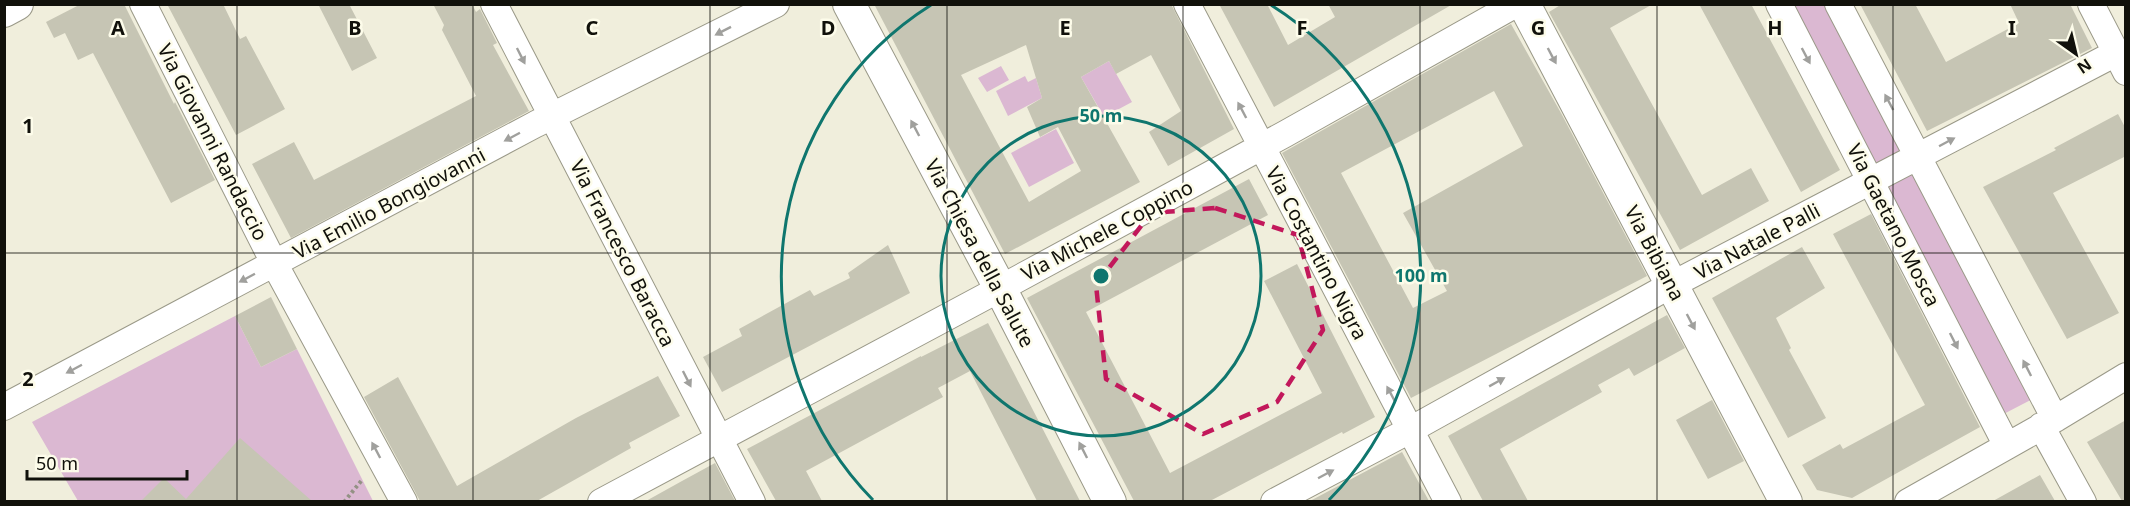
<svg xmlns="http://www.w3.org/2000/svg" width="2130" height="506" font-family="'Noto Sans',sans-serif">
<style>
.green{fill:#dbb8d2}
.building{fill:#c6c5b4;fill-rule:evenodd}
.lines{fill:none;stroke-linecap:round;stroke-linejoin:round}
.minor-casing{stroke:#9a9988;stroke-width:28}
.tertiary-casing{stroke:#9a9988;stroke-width:34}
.path{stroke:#939184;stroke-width:4;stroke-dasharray:3 3;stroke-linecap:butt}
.minor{stroke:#fff;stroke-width:26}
.tertiary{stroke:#fff;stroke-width:32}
.oneway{fill:#a0a09d}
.marked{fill:none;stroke:#c2185b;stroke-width:4.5;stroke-dasharray:12 8;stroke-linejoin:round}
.grid{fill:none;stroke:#11110b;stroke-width:1.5;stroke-opacity:0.55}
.ring{fill:none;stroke:#0f766e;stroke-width:3}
.labels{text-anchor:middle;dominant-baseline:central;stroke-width:5;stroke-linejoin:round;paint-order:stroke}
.street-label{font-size:20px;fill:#11110b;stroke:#fdfcea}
.grid-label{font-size:20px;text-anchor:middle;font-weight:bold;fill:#11110b;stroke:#fdfcea;stroke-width:5;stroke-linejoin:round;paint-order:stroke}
.centre{fill:#0f766e;stroke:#fdfcea;stroke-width:3}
.ring-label{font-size:18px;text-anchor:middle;font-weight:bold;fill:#0f766e;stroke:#fdfcea;stroke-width:5;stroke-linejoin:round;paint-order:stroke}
</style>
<rect width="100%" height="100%" fill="#f0eedc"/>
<path class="green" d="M1779 5H1838L2040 395 1994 419Z
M1109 61 1132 102 1104 117 1081 77Z
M1001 66 1009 80 987 92 978 78Z
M1025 76 1028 82 1036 78 1042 98 1008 116 996 91Z
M1056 129 1074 163 1029 187 1011 153Z
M235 316 261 367 297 349 373 501H78L32 422Z"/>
<path class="building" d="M81 4H124L174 104 175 102 215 180 171 203 93 53 78 60 65 33 54 38 46 22Z
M167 4H223L240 39 246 36 285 109 236 135Z
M318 4H349L377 58 352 71Z
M433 4H472L476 12 480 9 497 43 493 45 529 111 291 238 252 164 294 142 314 180 476 96 442 30 444 25Z
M874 4H1171L1234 129 1168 166 1149 132 1181 111 1151 55 1116 74 1109 61 1081 77 1140 182 1005 254ZM1026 45 1042 98 1027 107 1040 137 1058 127 1081 171 1029 202 961 75Z
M1219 4H1267L1288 45 1335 17 1328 4H1453L1274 107Z
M1562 4H1653L1610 28 1702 195 1751 168 1769 201 1680 250 1549 12Z
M1699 4H1751L1840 170 1801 192Z
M1860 4H1915L1946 62 2019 23 2010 4H2070L2092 48 1927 131Z
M1511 24 1561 113 1647 276 1411 398 1282 153ZM1494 91 1523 146 1403 213 1447 291 1413 308 1341 173Z
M2118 114 2126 129V156L2053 193 2119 313 2067 339 1983 187 2056 150 2054 148Z
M1249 179 1268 215 1086 312 1170 473 1322 393 1264 281 1297 264 1375 417 1343 434 1342 432 1210 501H1134L1027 298Z
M1871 214 1980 427 1852 498 1817 490 1802 465 1840 444 1843 449 1925 405 1833 234Z
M888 245 910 293 722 392 703 357 742 336 739 329 810 290 814 296 850 278 848 273Z
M1802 247 1825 288 1776 318 1791 348 1789 350 1826 418 1788 438 1712 298Z
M271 297 297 349 261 367 235 316Z
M1667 315 1685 348 1634 376 1629 368 1598 385 1602 392 1500 449 1528 501H1483L1448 436Z
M988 323 1080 501H1037L970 371 938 388 943 397 806 471 822 501H776L747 449 921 356V357Z
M658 376 680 416 629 443 631 448 537 501H420L364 397 398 377 457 486 576 418Z
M1712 400 1744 461 1708 479 1676 420Z
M2126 420V501H2122L2087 442Z
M240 438 312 501H141L164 478 186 499Z
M1402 452 1429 501H1310Z
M715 463 735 501H646L682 481Z
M2040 475 2055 501H1993Z"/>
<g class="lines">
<g class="minor-casing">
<path id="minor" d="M143 4 274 263 404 502
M494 4 752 502
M1187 4 1448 502
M1779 4 2007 446
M1838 4 2055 419
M2091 4 2126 72
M4 407 536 124 776 4
M2041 426 2083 502
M601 502 990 294 1285 134 1516 4
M1274 502 1410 430 1660 291 2116 53
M1908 502 2055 419 2126 376"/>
</g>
<g class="tertiary-casing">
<path id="tertiary" d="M849 4 1000 288 1110 502
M1524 4 1786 502
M4 11 17 4"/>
</g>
<path class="path" d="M344 502 362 480"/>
<use href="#minor" class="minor"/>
<use href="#tertiary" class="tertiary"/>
</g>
<defs><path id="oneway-solid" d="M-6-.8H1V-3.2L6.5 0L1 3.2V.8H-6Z" transform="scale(1.5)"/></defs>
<g class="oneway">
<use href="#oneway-solid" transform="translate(723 31) rotate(153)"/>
<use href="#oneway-solid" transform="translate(521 56) rotate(63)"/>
<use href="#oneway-solid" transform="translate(1552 56) rotate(62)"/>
<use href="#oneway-solid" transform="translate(1806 56) rotate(62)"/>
<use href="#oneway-solid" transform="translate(1889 102) rotate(-118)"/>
<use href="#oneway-solid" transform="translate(1242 110) rotate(-118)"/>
<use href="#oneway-solid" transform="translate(915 128) rotate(-118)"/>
<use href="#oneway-solid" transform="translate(512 137) rotate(152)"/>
<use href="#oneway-solid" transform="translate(1947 142) rotate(-28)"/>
<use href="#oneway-solid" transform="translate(247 278) rotate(152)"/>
<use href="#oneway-solid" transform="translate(1691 322) rotate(62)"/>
<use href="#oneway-solid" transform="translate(1954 341) rotate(63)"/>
<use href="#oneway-solid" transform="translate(2027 368) rotate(-117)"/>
<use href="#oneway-solid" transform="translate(74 369) rotate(152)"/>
<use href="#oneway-solid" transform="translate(687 379) rotate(63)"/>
<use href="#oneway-solid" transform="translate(1497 382) rotate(-29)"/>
<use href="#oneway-solid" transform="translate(1391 394) rotate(-118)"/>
<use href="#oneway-solid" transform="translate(376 450) rotate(-118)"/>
<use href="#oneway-solid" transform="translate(1083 450) rotate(-117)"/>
<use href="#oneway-solid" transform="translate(1326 474) rotate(-28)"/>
</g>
<path class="marked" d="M1215 208 1298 235 1323 330 1277 402 1203 434 1106 379 1096 285 1151 213Z"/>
<path class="grid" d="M237 4V502M473 4V502M710 4V502M947 4V502M1183 4V502M1420 4V502M1657 4V502M1893 4V502M4 253H2126"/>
<g class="ring">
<circle cx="1101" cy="276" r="160"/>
<path d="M873 500A320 320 0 0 1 931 5M1271 5A320 320 0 0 1 1329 500"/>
</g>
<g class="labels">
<g class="street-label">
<text transform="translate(213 142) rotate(63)">Via Giovanni Randaccio</text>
<text transform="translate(389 203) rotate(-28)">Via Emilio Bongiovanni</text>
<text transform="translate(1894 225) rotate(63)">Via Gaetano Mosca</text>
<text transform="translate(1107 230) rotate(-28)">Via Michele Coppino</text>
<text transform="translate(1757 241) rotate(-28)">Via Natale Palli</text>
<text transform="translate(623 253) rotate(63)">Via Francesco Baracca</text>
<text transform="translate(980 253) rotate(62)">Via Chiesa della Salute</text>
<text transform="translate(1317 253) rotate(62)">Via Costantino Nigra</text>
<text transform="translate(1655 253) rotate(62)">Via Bibiana</text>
</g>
</g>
<g class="grid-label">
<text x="118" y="35">A</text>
<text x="355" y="35">B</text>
<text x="592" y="35">C</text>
<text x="828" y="35">D</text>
<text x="1065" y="35">E</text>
<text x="1302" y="35">F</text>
<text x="1538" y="35">G</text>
<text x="1775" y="35">H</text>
<text x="2012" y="35">I</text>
<text x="28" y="133">1</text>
<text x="28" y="386">2</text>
</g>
<circle cx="1101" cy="276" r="9" class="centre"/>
<g class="ring-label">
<text x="1101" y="122">50 m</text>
<text x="1421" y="282">100 m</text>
</g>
<rect width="2130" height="506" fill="none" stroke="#11110b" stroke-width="12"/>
<g transform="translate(2076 54) rotate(146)" stroke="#fdfcea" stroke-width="4.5" paint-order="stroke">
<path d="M0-4.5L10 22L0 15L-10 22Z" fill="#11110b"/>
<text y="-9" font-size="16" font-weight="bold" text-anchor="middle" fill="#11110b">N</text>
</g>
<path d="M27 470v9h160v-9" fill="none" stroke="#11110b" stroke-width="3"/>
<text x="36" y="470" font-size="18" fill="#11110b" stroke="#fdfcea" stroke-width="4.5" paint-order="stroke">50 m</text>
</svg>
